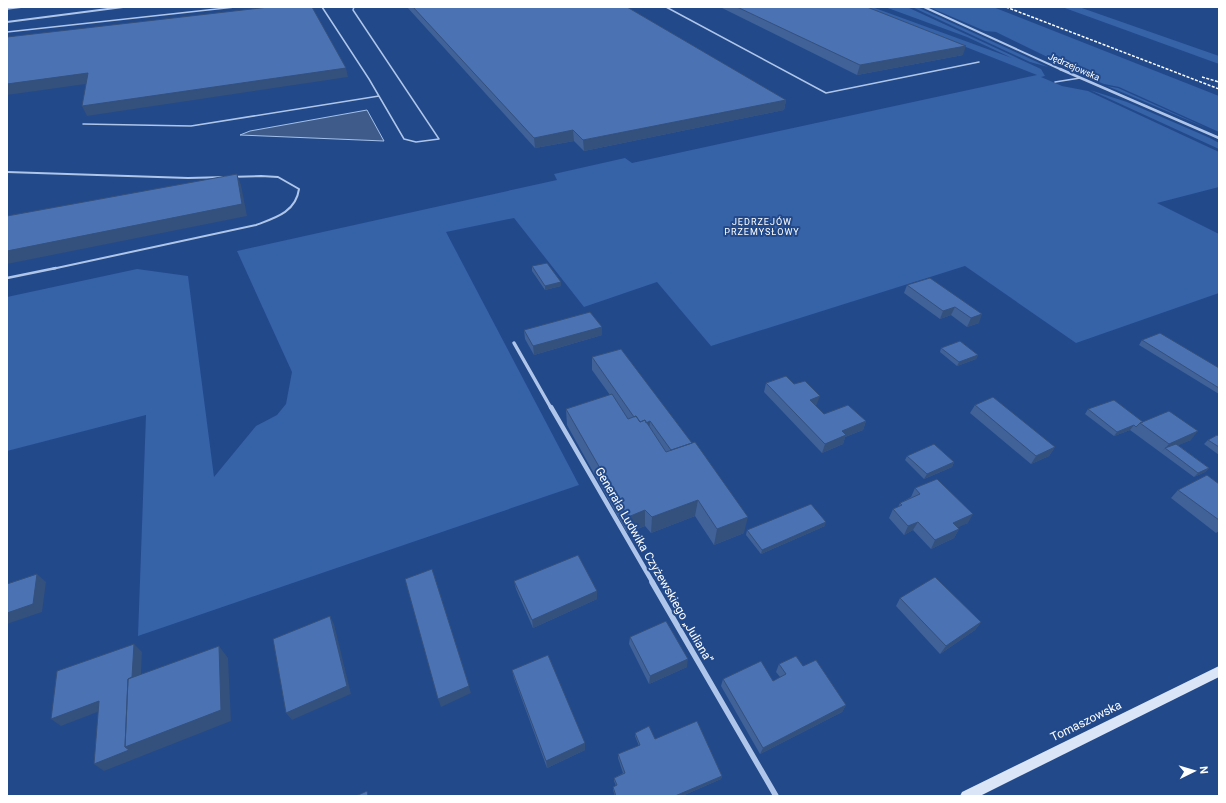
<svg xmlns="http://www.w3.org/2000/svg" width="1226" height="803" font-family="Roboto,sans-serif">
<style>
.green{fill:#3662a7}
.water{fill:#3f5b8a;stroke:#a3c0eb}
.lines{fill:none;stroke-linecap:round;stroke-linejoin:round}
.lane-far2{stroke:#afc6ea;stroke-width:1.5}
.lane-far1{stroke:#afc6ea;stroke-width:2}
.lane{stroke:#afc6ea;stroke-width:2.5}
.street-far4{stroke:#afc6ea;stroke-width:2}
.street-far3{stroke:#afc6ea;stroke-width:2.5}
.street-far2{stroke:#afc6ea;stroke-width:3.5}
.street-far1{stroke:#afc6ea;stroke-width:4.5}
.street{stroke:#afc6ea;stroke-width:5.5}
.secondary{fill:#dae5f8;fill-rule:evenodd}
.rail{stroke:#fff;stroke-width:1.5;stroke-dasharray:3 1.5;stroke-linecap:butt}
.wall{fill:#406299}
.shaded-wall{fill:#34507d}
.building{fill:#4b72b2;stroke:#34507d}
.labels{text-anchor:middle;dominant-baseline:central;stroke-width:4;stroke-linejoin:round;paint-order:stroke}
.far-street-label{font-size:9px;fill:#fff;stroke:#22498a}
.far-neighbourhood-label{font-size:9px;letter-spacing:1px;fill:#fff;stroke:#22498a}
.near-street-label{font-size:12px;fill:#fff;stroke:#22498a}
</style>
<rect width="100%" height="100%" fill="#22498a"/>
<path class="green" d="M864 7H872L1012 58 967 37 885 7H907L1041 69 1045 76 1041 77 1062 86 1088 91 1219 152V187L1157 203 1219 234V293L1076 343 965 266 711 346 657 282 584 307 514 218 446 232 579 485 138 636 146 415 7 451V297L137 269 188 276 214 477 256 426 277 415 286 404 292 372 237 251 557 180 554 174 625 158 632 163 1037 75Z
M912 7H917L1048 67 1030 62Z
M929 7H993L1219 96V132L1119 87 1104 84 1067 69 1070 68 996 32 985 31Z
M1062 7H1079L1219 56V64Z
M1107 86 1118 88 1209 129Z
M1090 90 1127 102 1210 138 1219 143V149Z"/>
<path class="water" d="M367 110 384 141 240 135 250 131Z"/>
<g class="lines">
<path class="lane-far2" d="M322 7 369 79 404 139 416 142 439 139 353 10 354 7
M666 7 826 93 979 62
M7 9 23 7
M7 32 235 7
M1055 82 1080 78
M83 124 191 126 379 96"/>
<path class="lane-far1" d="M7 172 188 178 261 176 278 177 299 189C296 212 275 218 256 225L52 269"/>
<path class="lane" d="M7 278 56 268"/>
<path class="street-far4" d="M924 7 1062 70
M7 22 123 7"/>
<path class="street-far3" d="M1060 69 1219 138"/>
<path class="street-far2" d="M514 343 551 408"/>
<path class="street-far1" d="M551 407 653 583"/>
<path class="street" d="M652 582 776 796"/>
<path class="secondary" d="M1219 666V677L980 796H960L962 792Z"/>
<path class="rail" d="M1006 7 1219 89
M1202 77 1219 82"/>
</g>
<path class="wall" d="M407 7H627L786 100 784 110 584 151 574 141 535 148Z
M720 7H867L963 55 857 75Z
M532 266 561 286 545 290 532 271Z
M930 278 979 323 967 327 951 315 940 319 904 293 907 285Z
M524 330 602 335 534 355 525 339Z
M1142 340 1219 368V394L1139 345Z
M941 348 978 355 976 359 957 366 940 352Z
M621 349 744 533 714 545 695 516 651 533 645 526 627 533 567 425 566 409 610 395 592 370V357Z
M766 383 794 384 817 404 815 405 824 414 866 421 863 430 845 437 843 444 822 453 764 392Z
M975 405 1055 447 1049 456 1031 464 970 413Z
M1088 409 1143 422 1191 440 1178 445 1209 468 1205 472 1194 477 1130 430 1114 436 1085 414Z
M1219 436V455L1204 444 1208 440Z
M907 456 954 462 952 467 924 479 905 460Z
M1219 484V531L1216 533 1171 498 1178 490Z
M915 488 968 523 957 527 959 529 954 538 931 549 913 530 904 535 889 518 893 509 898 507 900 503 911 497Z
M825 526 761 554 746 535 747 530Z
M514 581 597 599 533 628 516 589Z
M900 598 981 622 975 630 940 654 896 606Z
M630 637 687 667 649 684 629 644Z
M779 664 803 666 846 705 842 712 760 754 721 686 723 679 773 681 780 677 776 672Z
M512 670 585 750 547 768 514 678Z
M635 733 655 739 722 776 721 779 682 796H615L613 790V787L616 786 614 781V778L623 773 618 758V754L639 746 635 736Z"/>
<path class="shaded-wall" d="M966 46 963 55 857 75 860 65Z
M346 68 348 77 87 116 82 106Z
M88 73 93 83 7 95V84Z
M786 100 784 110 584 151 583 140Z
M573 130 574 141 535 148 534 138Z
M237 174 241 185 247 216 7 264V251Z
M561 282V286L545 290V286Z
M955 307 951 315 940 319 943 311Z
M982 314 979 323 967 327 971 318Z
M602 327V335L534 355 533 346Z
M978 355 976 359 957 366 959 362Z
M820 396 817 404 807 409 810 400Z
M650 421 649 434 640 425Z
M866 421 863 430 845 437 843 444 822 453 825 444 842 431Z
M1134 425 1130 430 1114 436 1117 432Z
M1198 431 1191 440 1167 450 1165 448 1161 453 1169 444Z
M1055 447 1049 456 1031 464 1036 456Z
M954 462 952 467 924 479 927 474Z
M1209 468 1205 472 1194 477 1198 473Z
M698 500 695 516 651 533 652 517Z
M645 510V526L627 533 628 517Z
M973 514 968 523 948 532 953 523Z
M748 517 744 533 714 545 717 529Z
M826 522 825 526 761 554 762 550Z
M918 522 913 530 904 535 908 526Z
M959 529 954 538 931 549 935 540Z
M432 569 471 693 441 707 438 699Z
M37 574 46 582 42 612 7 624V613Z
M597 591V599L533 628 532 620Z
M330 616 334 624 351 694 292 720 286 713Z
M981 622 975 630 940 654 946 646Z
M134 644 142 652 138 742 219 646 228 658 231 721 104 771 94 764 125 747Z
M688 659 687 667 649 684 650 676Z
M99 701 108 708 61 726 51 719Z
M846 705 842 712 760 754 763 748Z
M585 743V750L547 768 546 761Z
M722 776 721 779 682 796H675Z"/>
<path class="building" d="M269 7H312L346 68 82 106 88 73 7 84V37Z
M413 7H627L786 100 583 140 573 130 534 138Z
M737 7H867L966 46 860 65Z
M237 174 242 204 7 251V216Z
M547 263 561 282 545 286 532 266Z
M930 278 982 314 971 318 955 307 943 311 907 285Z
M590 312 602 327 533 346 524 330Z
M1160 333 1219 368V388L1142 340Z
M960 341 978 355 959 362 941 348Z
M621 349 692 443 671 450 650 421 646 423 645 420 640 422 636 416 634 417 592 357Z
M786 376 794 384 805 381 820 396 810 400 824 414 848 405 866 421 842 431 846 435 825 444 766 383Z
M612 394 628 419 636 416 640 422 645 420 666 452 695 442 748 517 717 529 698 500 652 517 645 510 628 517 566 409Z
M993 397 1055 447 1036 456 975 405Z
M1114 400 1143 422 1140 423 1136 427 1134 425 1117 432 1088 409Z
M1169 411 1198 431 1169 444 1140 423Z
M1217 435 1219 436V447L1208 440Z
M934 444 954 462 927 474 907 456Z
M1176 444 1209 468 1198 473 1165 448Z
M1207 475 1219 484V520L1178 490Z
M937 479 973 514 953 523 959 529 935 540 918 522 908 526 893 509 902 505 900 503 920 494 915 488Z
M811 504 826 522 762 550 747 530Z
M578 555 597 591 532 620 514 581Z
M432 569 469 686 438 699 405 579Z
M37 574 33 604 7 613V584Z
M935 577 981 622 946 646 900 598Z
M330 616 347 686 286 713 273 639Z
M666 621 688 659 650 676 630 637Z
M134 644 132 677 128 679 125 747 129 750 94 764 99 701 51 719 57 671Z
M219 646 221 710 125 747 128 679Z
M548 655 585 743 546 761 512 670Z
M796 656 803 666 816 660 846 705 763 748 723 679 761 661 773 681 786 674 779 664Z
M697 721 722 776 675 796H616L613 787 617 785 614 778 625 773 618 754 640 745 635 733 649 726 655 739Z
M367 791 368 796H356Z"/>
<g class="labels">
<g class="far-street-label">
<text transform="translate(1074 67) rotate(24)">Jędrzejowska</text>
</g>
<g class="far-neighbourhood-label">
<text x="762" y="222">JĘDRZEJÓW<tspan x="762" dy="10">PRZEMYSŁOWY</tspan></text>
</g>
<g class="near-street-label">
<text transform="translate(654 565) rotate(60)">Generała Ludwika Czyżewskiego „Juliana”</text>
<text transform="translate(1086 721) rotate(-26)">Tomaszowska</text>
</g>
</g>
<rect width="1226" height="803" fill="none" stroke="#ffffff" stroke-width="16"/>
<g transform="translate(1194 771) rotate(85)" stroke="#22498a" stroke-width="3" paint-order="stroke">
<path d="M0-3L7 15L0 10L-7 15Z" fill="#ffffff"/>
<text y="-6" font-size="11" font-weight="bold" text-anchor="middle" fill="#ffffff">N</text>
</g>
</svg>
